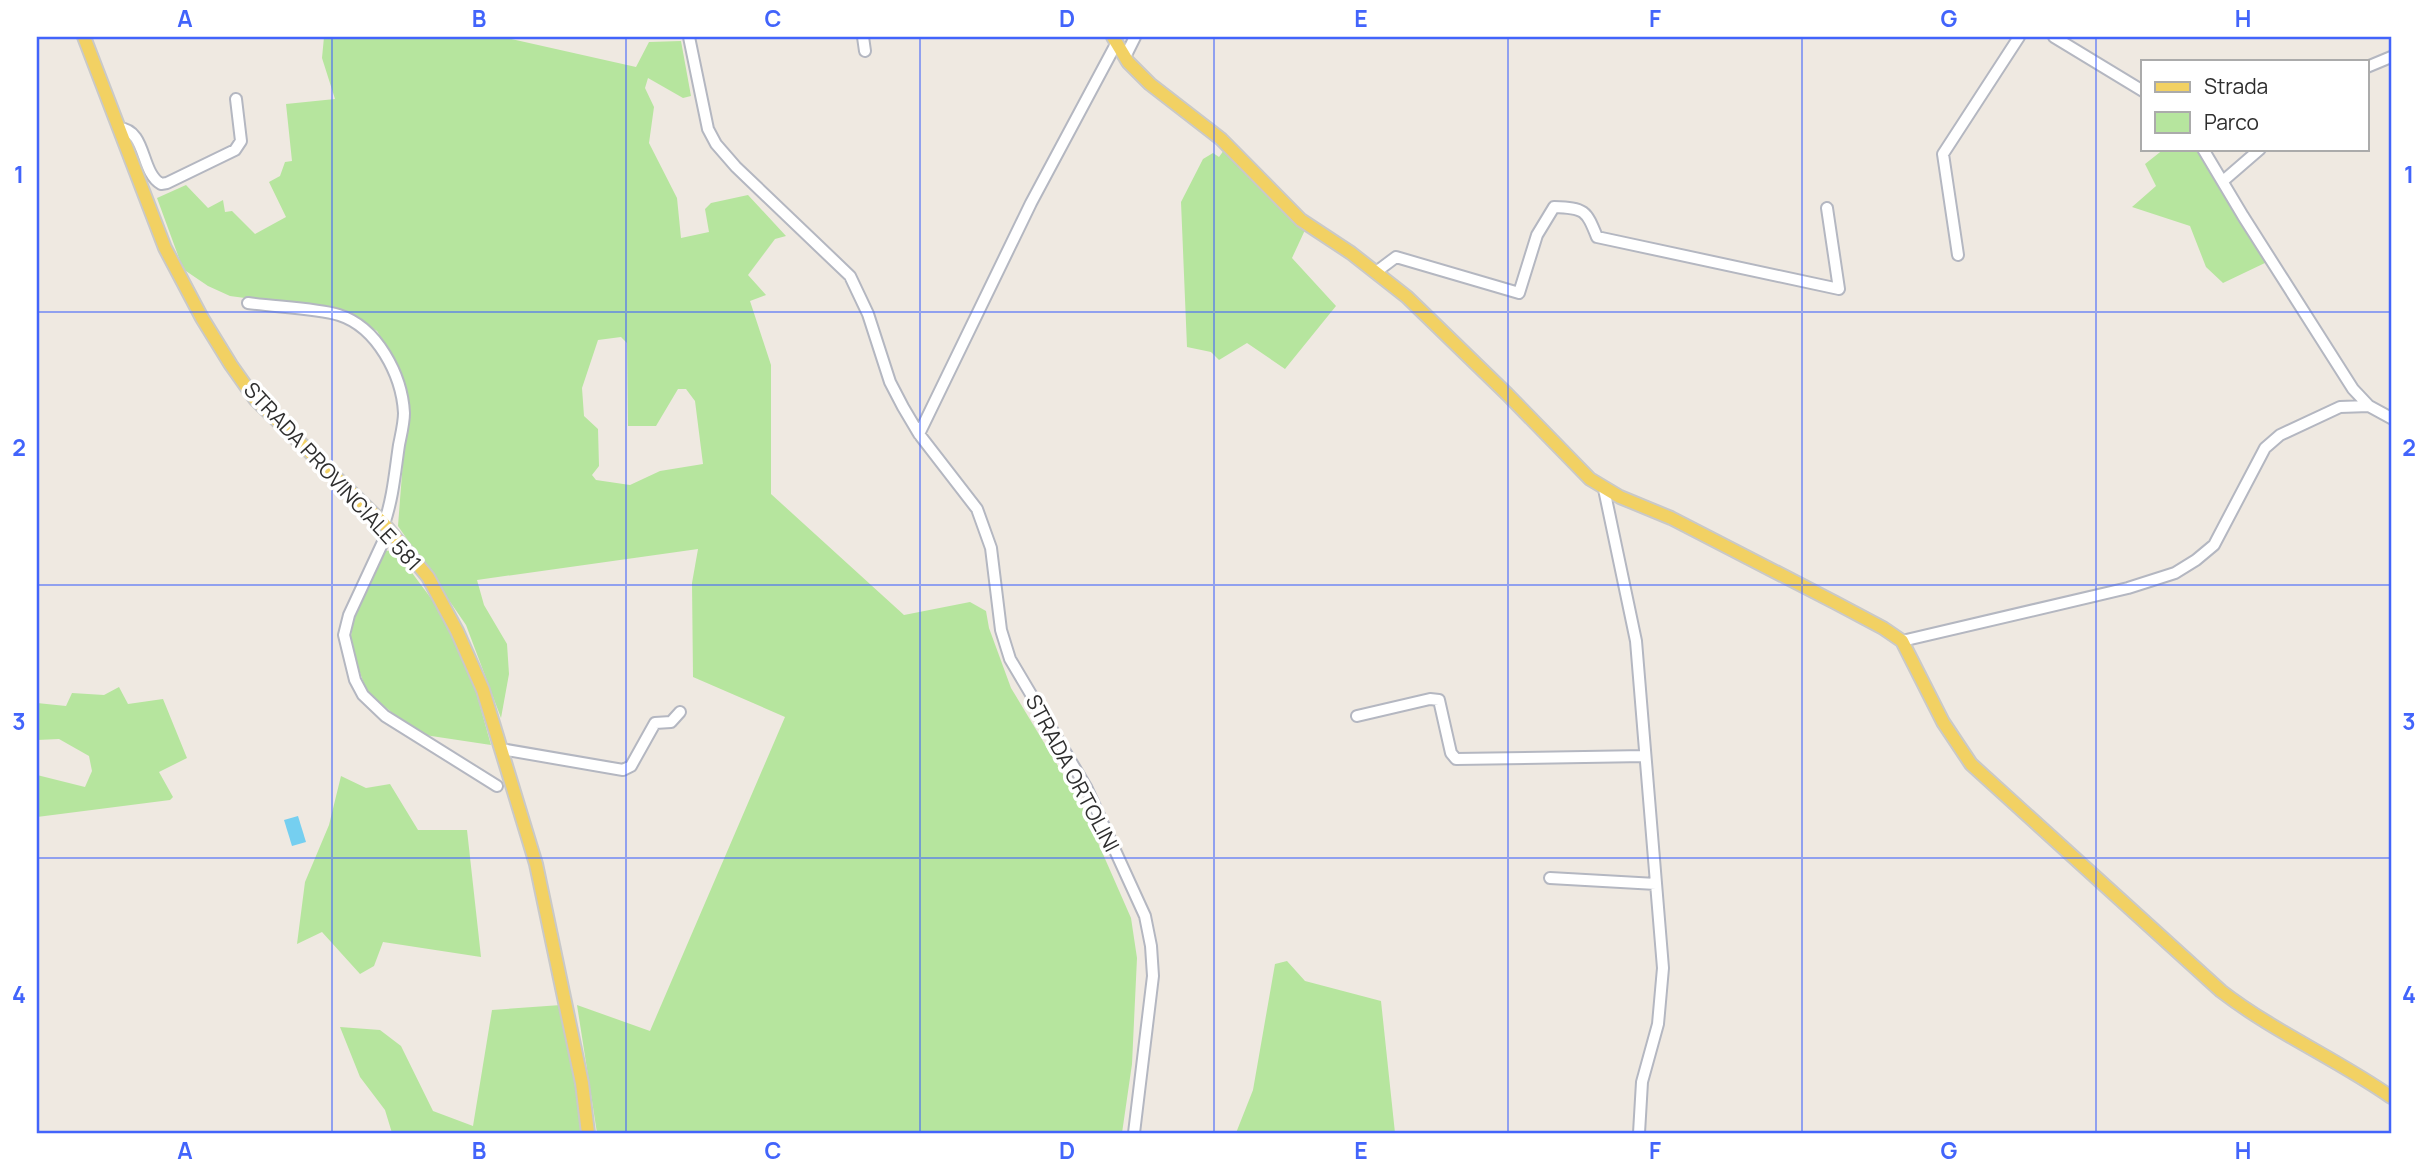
<svg xmlns="http://www.w3.org/2000/svg" width="2428" height="1170" font-family="Manrope,sans-serif">
<style>
.green{fill:#b6e59e;fill-rule:evenodd}
.water{fill:#75cff0}
.lines{fill:none;stroke-linecap:round;stroke-linejoin:round}
.minor-casing{stroke:#b4b7c1;stroke-width:14}
.major-casing{stroke:#c9c9c9;stroke-width:16}
.minor{stroke:#fff;stroke-width:10}
.major{stroke:#f2d163;stroke-width:12}
.grid{fill:none;stroke:#4264fb;stroke-width:2;stroke-opacity:0.55}
.labels{text-anchor:middle;dominant-baseline:central;stroke-width:7;stroke-linejoin:round;paint-order:stroke}
.street-label{font-size:21px;fill:#2e2e2e;stroke:#fff}
.neatline{fill:none;stroke:#4264fb;stroke-width:2.5}
.grid-label{font-size:23px;text-anchor:middle;font-weight:bold;fill:#4264fb}
</style>
<rect width="100%" height="100%" fill="#efe9e1"/>
<path class="green" d="M324 37H502L636 67 649 42 681 41 691 96 683 98 648 78 645 88 654 107 649 143 677 198 681 238 709 232 705 209 711 203 748 195 786 236 775 239 748 275 766 295 750 301 771 365V494L904 615 970 602 986 611 989 628 1011 688 1081 804 1131 918 1137 958 1132 1064 1122 1133H597L577 1005 650 1031 785 717 693 677 692 583 698 549 477 580 484 605 507 644 509 674 501 718 466 625 398 526 408 396 398 365 377 331 345 312 230 296 208 286 183 269 157 198 186 185 208 208 223 200 225 212 232 211 255 234 286 217 269 182 280 176 285 162 292 161 286 104 335 99 322 58ZM621 337 627 343 628 426H656L678 389H686L695 401 703 464 660 471 630 485 596 480 592 475 599 466 598 429 584 416 582 388 598 340Z
M2164 149H2199L2267 262 2223 283 2206 267 2190 226 2132 207 2156 186 2145 164Z
M1224 150 1305 230 1292 258 1336 306 1285 369 1247 343 1219 360 1211 352 1187 347 1181 202 1203 159 1213 153 1219 157Z
M395 550 439 609 471 674 491 745 418 734 367 692 350 645 353 619 385 551Z
M119 687 128 704 163 699 187 758 159 772 173 797 170 800 37 817V775L85 787 92 771 89 756 59 739 37 740V703L66 706 72 693 104 695Z
M341 776 366 788 390 784 418 830H467L481 957 383 942 374 966 360 974 322 932 297 944 305 882 329 825Z
M1287 961 1305 981 1381 1001 1395 1133H1236L1253 1090 1275 964Z
M561 1005 583 1133H392L385 1110 360 1077 340 1027 380 1030 401 1046 433 1111 473 1126 492 1010Z"/>
<path class="water" d="M298 816 306 842 292 846 284 820Z"/>
<g class="lines">
<g class="minor-casing">
<path id="minor" d="M689 37 708 129 716 144 736 167 850 276 868 314 890 382 903 407 919 434 977 509 991 548 1001 630 1010 659 1086 787 1145 916 1151 946 1153 976 1134 1133
M863 37 865 51
M2054 37 2143 91
M1125 57 1135 37
M2367 67 2391 57
M119 128C147 130 140 172 161 184L167 183 235 150 241 141 236 99
M2203 149 2243 216 2353 389 2369 406 2391 418
M2223 181 2260 149
M1958 255 1943 154 2019 37
M1376 272 1396 257 1519 293 1537 235 1554 207C1585 208 1586 210 1597 237L1839 289 1827 208
M248 303C275 307 315 308 339 315 377 327 402 375 404 413 404 423 401 435 399 445 395 472 393 498 384 524
M919 434 1031 203 1116 44
M1604 489 1636 641 1663 968 1658 1024 1642 1082 1639 1133
M389 529 349 615 344 635 355 680 363 695 385 716 497 786
M1902 641 2128 588 2175 573 2196 560 2214 545 2265 448 2280 435 2340 407 2369 406
M1357 716 1430 699 1439 700 1451 753 1456 759 1645 756
M501 749 623 770 631 766 655 723 671 722 680 712
M1550 878 1656 884"/>
</g>
<g class="major-casing">
<path id="major" d="M84 37 165 248 202 318 231 365 255 399 384 524 428 577 457 631 483 690 536 864 582 1083 588 1133
M1113 37 1128 62 1150 84 1221 139 1301 220 1351 253 1407 297 1507 394 1590 479 1620 497 1671 518 1836 603 1883 628 1902 641 1943 722 1971 764 2221 991C2274 1032 2337 1059 2391 1097"/>
</g>
<use href="#minor" class="minor"/>
<use href="#major" class="major"/>
</g>
<path class="grid" d="M332 37V1133M626 37V1133M920 37V1133M1214 37V1133M1508 37V1133M1802 37V1133M2096 37V1133M37 312H2391M37 585H2391M37 858H2391"/>
<g class="labels">
<g class="street-label">
<text transform="translate(333 476) rotate(47)">STRADA PROVINCIALE 581</text>
<text transform="translate(1073 773) rotate(62)">STRADA ORTOLINI</text>
</g>
</g>
<rect width="2428" height="1170" fill="none" stroke="#ffffff" stroke-width="77"/>
<rect x="2141" y="60" width="228" height="91" fill="#ffffff" stroke="#ababab" stroke-width="2"/>
<rect x="2155" y="82" width="35" height="10" fill="#f2d163" stroke="#ababab" stroke-width="2"/>
<text x="2204" y="94" font-size="21" fill="#2e2e2e">Strada</text>
<rect x="2155" y="112" width="35" height="21" fill="#b6e59e" stroke="#ababab" stroke-width="2"/>
<text x="2204" y="130" font-size="21" fill="#2e2e2e">Parco</text>
<rect x="38" y="38" width="2352" height="1094" class="neatline"/>
<g class="grid-label">
<text x="185" y="27">A</text>
<text x="479" y="27">B</text>
<text x="773" y="27">C</text>
<text x="1067" y="27">D</text>
<text x="1361" y="27">E</text>
<text x="1655" y="27">F</text>
<text x="1949" y="27">G</text>
<text x="2243" y="27">H</text>
<text x="19" y="183">1</text>
<text x="2409" y="183">1</text>
<text x="19" y="456">2</text>
<text x="2409" y="456">2</text>
<text x="19" y="730">3</text>
<text x="2409" y="730">3</text>
<text x="19" y="1003">4</text>
<text x="2409" y="1003">4</text>
<text x="185" y="1159">A</text>
<text x="479" y="1159">B</text>
<text x="773" y="1159">C</text>
<text x="1067" y="1159">D</text>
<text x="1361" y="1159">E</text>
<text x="1655" y="1159">F</text>
<text x="1949" y="1159">G</text>
<text x="2243" y="1159">H</text>
</g>
</svg>
